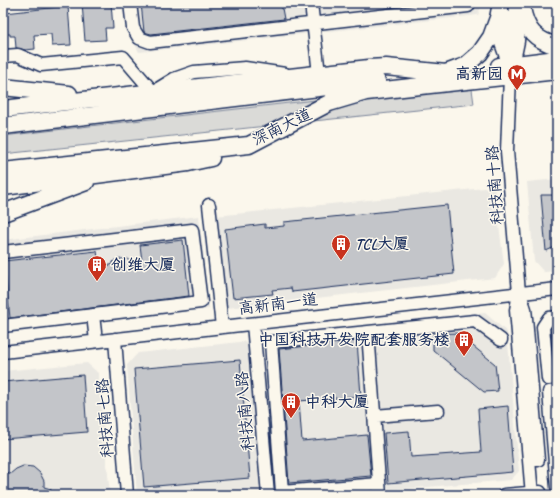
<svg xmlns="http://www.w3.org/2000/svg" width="560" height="498" font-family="Caveat,'LXGW WenKai TC',sans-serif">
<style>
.built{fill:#eae8e2}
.green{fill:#dadad7;stroke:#7a849a}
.building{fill:#c3c5c9;stroke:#1b2f5e}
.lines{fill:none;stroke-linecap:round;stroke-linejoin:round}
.minor-casing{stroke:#1b2f5e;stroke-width:15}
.major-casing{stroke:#1b2f5e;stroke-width:19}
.minor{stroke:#fbf7ec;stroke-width:12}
.major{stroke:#fbf7ec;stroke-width:16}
.labels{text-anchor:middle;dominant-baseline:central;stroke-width:3;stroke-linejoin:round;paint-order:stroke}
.poi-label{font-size:16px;font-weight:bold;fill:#1b2f5e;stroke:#fbf7ec;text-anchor:start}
.street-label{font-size:16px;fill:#1b2f5e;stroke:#fbf7ec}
</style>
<rect width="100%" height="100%" fill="#fbf7ec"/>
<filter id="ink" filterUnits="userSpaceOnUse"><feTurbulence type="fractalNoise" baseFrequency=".025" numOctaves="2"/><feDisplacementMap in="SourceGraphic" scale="8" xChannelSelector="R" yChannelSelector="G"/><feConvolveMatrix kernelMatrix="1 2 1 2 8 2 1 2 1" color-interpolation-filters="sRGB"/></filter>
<g filter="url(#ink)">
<path class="built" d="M123 3H482L478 15 139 52 129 32Z
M557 179V271L544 272 534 261 527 182Z
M494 187 504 264 495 278 227 308 216 216Z
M199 216 209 309 3 333V240Z
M485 313 507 332 519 471 511 480 330 495H280L271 337Z
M249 341 262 495H137L127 365 138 353Z
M87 363 98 373 110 495H3V371Z"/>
<path class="green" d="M471 82 474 104 3 154V136Z"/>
<path class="building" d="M82 3H111L113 28H105L106 40 85 41Z
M141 3H281L284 19 151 34 144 32Z
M68 6 71 45 52 46 51 34 34 35 35 49 25 50 16 48 15 36H10V34H3V15H5V13Z
M541 195H557V246L546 251Z
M447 205 454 274 292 292 291 288 272 290 273 294 233 298 225 229 265 224V228L284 226V222Z
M183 240 189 296 10 318 4 261 97 251 99 266 111 265 114 261 118 259H128L132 262 142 261 140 245Z
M552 326H557V371H555L551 329Z
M457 333 495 364 498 391 484 392 433 350V334Z
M357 341 361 396 299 401 302 441 367 435 371 476 289 483 279 349Z
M240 360 250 478 144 487 134 369Z
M83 375 87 432 3 439V382Z
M508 406 513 472 388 483 384 433 409 431 411 457 481 452 478 409Z
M23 466 33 467 40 473 44 481V487L51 489 49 495H3V470L10 474 16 469Z"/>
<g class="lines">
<g class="minor-casing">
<path id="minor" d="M130 3 133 28 139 38 150 42 468 6
M311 3 319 74
M3 56 18 55 41 65 123 57 153 92 174 79 194 72 245 68 285 74
M510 76 507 151 519 293 516 310 532 495
M209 205 222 327
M3 252 192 230 201 302 3 326
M520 294 525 309 526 318 538 460
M93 315 96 341
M557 317 549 318 543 327 548 379 557 378
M253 324 268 495
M368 332 380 495
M115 339 127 495
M3 352 557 289
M557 391 549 392 557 487
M374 416 438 411
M379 484 282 492 271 342 475 321 501 340
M504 495 540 492"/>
</g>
<g class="major-casing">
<path id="major" d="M522 8C526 30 535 40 557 46
M503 16V43L511 65
M499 66 557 59
M510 75 511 65 516 41 518 3
M3 87 69 94
M3 109 369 68 386 67 446 73 465 66 480 53 491 37 498 18 501 3
M3 126 377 81
M3 171 249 145 329 103 366 92 557 71
M3 187 188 163 211 158
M3 213 86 182"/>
</g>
<use href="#minor" class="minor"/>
<use href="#major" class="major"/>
</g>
</g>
<defs>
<g id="metro-pin" transform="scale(1)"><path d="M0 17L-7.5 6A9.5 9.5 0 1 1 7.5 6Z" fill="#c8321e" stroke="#fbf7ec"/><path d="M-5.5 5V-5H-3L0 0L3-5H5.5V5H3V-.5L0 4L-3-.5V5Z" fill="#fff"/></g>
<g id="building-pin" transform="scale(1)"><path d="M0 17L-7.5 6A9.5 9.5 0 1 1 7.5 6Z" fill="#c8321e" stroke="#fbf7ec"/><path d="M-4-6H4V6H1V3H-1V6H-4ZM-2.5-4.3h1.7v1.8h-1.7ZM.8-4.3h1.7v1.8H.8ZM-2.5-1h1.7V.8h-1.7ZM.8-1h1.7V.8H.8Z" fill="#fff"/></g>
</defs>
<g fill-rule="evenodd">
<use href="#metro-pin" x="517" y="74"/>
<use href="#building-pin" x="341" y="244"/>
<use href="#building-pin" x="97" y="265"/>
<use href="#building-pin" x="464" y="340"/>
<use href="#building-pin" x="291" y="402"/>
</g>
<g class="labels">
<g class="poi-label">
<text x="503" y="74" text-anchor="end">高新园</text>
<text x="355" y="244">TCL大厦</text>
<text x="111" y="265">创维大厦</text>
<text x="450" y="340" text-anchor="end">中国科技开发院配套服务楼</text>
<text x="305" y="402">中科大厦</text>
</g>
<g class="street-label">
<text transform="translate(282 127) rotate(-26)">深南大道</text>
<text transform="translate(495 185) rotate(-94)">科技南十路</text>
<text transform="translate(278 304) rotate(-7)">高新南一道</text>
<text transform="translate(245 411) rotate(-95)">科技南八路</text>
<text transform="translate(105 418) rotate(-94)">科技南七路</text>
</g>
</g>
<rect width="560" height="498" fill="none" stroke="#fbf7ec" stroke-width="16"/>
<rect x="8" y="8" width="544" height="482" fill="none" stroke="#1b2f5e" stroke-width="1.5" filter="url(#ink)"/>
</svg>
